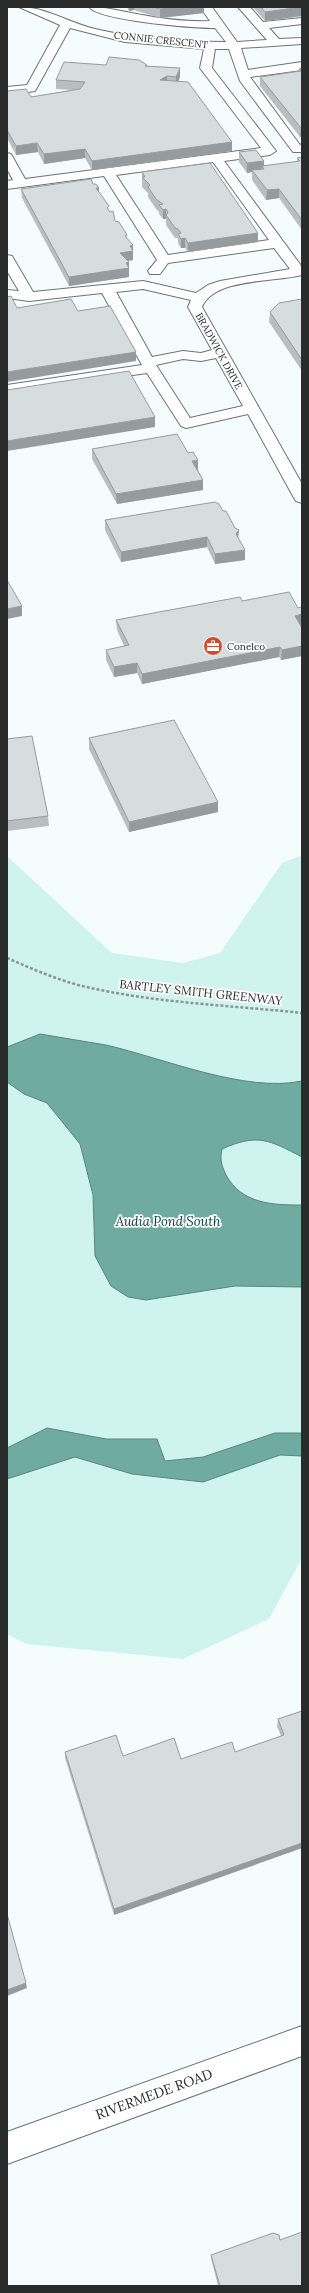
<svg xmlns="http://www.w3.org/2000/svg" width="309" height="2293" font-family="Lora,serif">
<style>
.green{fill:#cff4ed}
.water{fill:#70aba2;stroke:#5b857e}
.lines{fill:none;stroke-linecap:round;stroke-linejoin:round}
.minor-casing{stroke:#6d7472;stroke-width:2}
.path{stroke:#8e9392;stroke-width:2.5;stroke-dasharray:3 2;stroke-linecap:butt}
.minor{fill:#fff;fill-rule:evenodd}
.wall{fill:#b8bfbe}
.shaded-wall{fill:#969b9b}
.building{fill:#d6dedd;stroke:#969b9b}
.labels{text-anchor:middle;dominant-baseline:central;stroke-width:3.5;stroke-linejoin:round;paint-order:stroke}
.far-street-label{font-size:10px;fill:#292c2b;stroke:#fff}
.far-poi-label{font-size:10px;fill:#292c2b;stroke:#fff;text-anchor:start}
.street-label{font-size:12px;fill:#292c2b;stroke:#fff}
.water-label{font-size:13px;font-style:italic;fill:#033d36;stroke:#fff}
.near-street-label{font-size:14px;fill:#292c2b;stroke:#fff}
</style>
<rect width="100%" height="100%" fill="#f5fdfc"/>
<path class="green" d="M7 852 8 857 112 953 183 963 220 953 282 863 302 855V1558L269 1619 183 1659 26 1644 7 1634Z"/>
<path class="water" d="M40 1034C62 1038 84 1041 106 1045 163 1058 245 1093 302 1081V1157C269 1140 258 1133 222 1149 220 1160 221 1164 226 1175 242 1204 272 1205 302 1205V1287L235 1286 146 1300 128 1297 111 1286 95 1256 93 1195 80 1144 47 1103 24 1094 7 1082V1047Z
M47 1428 106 1439H157L165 1461 203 1457 275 1433H302V1456L280 1455 203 1482 132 1474 75 1457 7 1479V1448Z"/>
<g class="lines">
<g class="minor-casing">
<path id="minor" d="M19 7C46 7 69 23 95 29 138 39 182 42 226 42L215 28C195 28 100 21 89 7 108 7 124 12 142 15 164 19 187 22 210 21L200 7H212L237 42 267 40 238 7H250L263 22 302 18V24L269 28 279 39 302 38V44L241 48 248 70 302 62V70L250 77 300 145 302 144V152H293L240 81 229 49H215L212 68 276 151 270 155 224 161 302 267V275C275 282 214 278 202 307L302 484V503L296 501 294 498 248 414 186 428 181 426 147 373 7 393V385L142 365 102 293 29 301 7 298V290L19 291 7 271V255L12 256 33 292 143 281 196 293 208 285 220 281 290 269 274 248 168 263 160 274H150L148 271 157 260 104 176 7 189V181L13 180 7 169V153L11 154 25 179 261 148 200 68 204 49 125 42 70 28 35 91 7 95V87L27 85 60 25ZM213 162 269 240 168 255 116 175ZM143 289 191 300 188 307 212 350 201 353 183 351 152 357 116 292ZM216 358 243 406 190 418 156 365 183 359 201 361Z
M302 2026V2056L7 2164V2132Z"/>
</g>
<path class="path" d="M7 958C30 968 53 978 78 985 151 1003 228 1005 302 1013"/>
<use href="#minor" class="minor"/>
</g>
<path class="wall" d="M127 7H204V13L160 18 134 10 129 11Z
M253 7H302V16L265 21Z
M106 65 180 68V77L178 81 232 142V151L92 170 85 158 44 164 38 152 16 155 7 138V91L31 97 72 90 56 89V80Z
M302 68V137H300L260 86V77L299 72V69Z
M239 152 264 161V166L297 162V158L302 157V230L279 198 266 200 252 180V172L247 173 239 162Z
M142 172 258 242 188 252 185 248H181L178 243V238H175L166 225V219H163L159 214V212L156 209 148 197V193L142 187Z
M93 184 99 188V193L109 211 115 221 127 235V239L133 245V260L128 261 129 262V277L69 286 22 198 21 189Z
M302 299V371L269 322 270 312Z
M92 449 198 470 203 480V490L117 504 92 459Z
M223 511 235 528 239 530 238 538 245 550V560L215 564 207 547 121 562 105 530V520Z
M242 601 300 625 302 628V656L281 660 279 657 142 684 137 673 114 677 106 660V650L124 646 117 630 116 620Z
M89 738 218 802V812L129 832 89 749Z
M7 739 48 816 49 826 7 831Z
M302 1711V1848L114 1915 65 1758V1752L181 1759 235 1752 281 1736 277 1726 278 1719Z
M280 2240 302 2286H218L211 2258V2255Z"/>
<path class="shaded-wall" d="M129 7H134V10L129 11Z
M177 7H204V13L160 18V9Z
M302 7V16L265 21V12Z
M180 68V77L176 86V77Z
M167 76V85L160 80Z
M301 128H302V137H300Z
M232 142V151L92 170V161Z
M37 143 38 152 16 155V146Z
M85 149V158L44 164V154Z
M264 161V168L262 166V170H252V172L247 173V163Z
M96 188H99V198Z
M279 189V198L266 200 267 190Z
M166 209V219H163V210Z
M258 233V242L188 252V243Z
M185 238V248H181V239Z
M133 245V260L120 262V253L130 246Z
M129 262V277L69 286V277Z
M136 352V361L7 382V372Z
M155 417V427L7 451V441Z
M198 460V470L192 471V461Z
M203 480V490L117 504 116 494Z
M239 530 238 540 236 534Z
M207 537V547L121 562V552Z
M245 550V560L215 564V554Z
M22 606V616L7 619V609Z
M302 614V624L294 626 295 616Z
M302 643V656L281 660 282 650Z
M280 647 279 657 142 684V674Z
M137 663V673L114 677V667Z
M218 802V812L129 832V822Z
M302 1843V1848L114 1915V1909Z
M26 1983 27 1988 7 1996V1990Z"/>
<path class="building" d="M153 7H177L160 9Z
M261 7H302L265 12Z
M109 57 139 60 147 65 145 66 180 68 176 77 167 76 160 80 188 82 232 142 92 161 85 149 44 154 37 143 16 146 7 130V91L26 89 31 97 80 89 85 82 56 80 64 62 106 65Z
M302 68V128H301L260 77 301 71 299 69Z
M256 150 264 161 247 163 239 152Z
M302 157V220L279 189 267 190 252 170 264 169 262 166 300 161 297 158Z
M210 163 258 233 188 243 185 238 181 239 178 234 181 233 178 229 175 228 166 215 168 213 166 209 163 210 159 205 163 204 156 199 148 187 150 185 142 177H145L142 172Z
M91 179 93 184H96L99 188H96L109 206 107 208 110 212 113 211 115 221 119 222 127 235 125 236 133 245 130 246 133 251 120 253 129 262 126 263 129 268 69 277 21 189Z
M11 296 17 308 71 299 78 311 110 306 136 352 7 372V297Z
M302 299V360L270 312 279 303Z
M129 371 155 417 7 441V390Z
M177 434 188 453 193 452 198 460 192 461 203 480 116 494 92 449Z
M215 502 219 504 223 511H226L235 528 239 530 236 534 245 550 215 554 207 537 121 552 105 520Z
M7 580 22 606 7 609Z
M289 592 298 608 301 607 302 609V614L295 616 302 628V646L282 650 280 647 142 674 137 663 114 667 106 650 129 645 116 620 240 597 242 601Z
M174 720 218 802 129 822 89 738Z
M32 736 48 816 7 821V739Z
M302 1711V1843L114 1909 65 1752 116 1735 123 1756 174 1738 181 1759 232 1742 235 1752 284 1735 278 1719Z
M7 1914 26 1983 7 1990Z
M302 2232V2286H220L211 2255 273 2233 279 2235 280 2240Z"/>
<defs>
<g id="office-disc" transform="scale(1)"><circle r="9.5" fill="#d54a2f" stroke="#fff"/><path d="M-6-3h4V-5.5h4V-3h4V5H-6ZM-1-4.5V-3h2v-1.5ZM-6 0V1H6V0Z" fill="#fff"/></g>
</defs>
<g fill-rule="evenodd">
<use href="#office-disc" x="213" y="646"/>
</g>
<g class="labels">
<g class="far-street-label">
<text transform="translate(161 40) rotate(6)">CONNIE CRESCENT</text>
<text transform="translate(219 351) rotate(61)">BRADWICK DRIVE</text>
</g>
<g class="far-poi-label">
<text x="227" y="646">Conelco</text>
</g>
<g class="street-label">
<text transform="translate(201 992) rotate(6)">BARTLEY SMITH GREENWAY</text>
</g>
<g class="water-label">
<text x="168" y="1221">Audia Pond South</text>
</g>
<g class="near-street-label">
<text transform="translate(154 2094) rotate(-20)">RIVERMEDE ROAD</text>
</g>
</g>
<rect width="309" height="2293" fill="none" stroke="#292c2b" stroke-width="16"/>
</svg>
